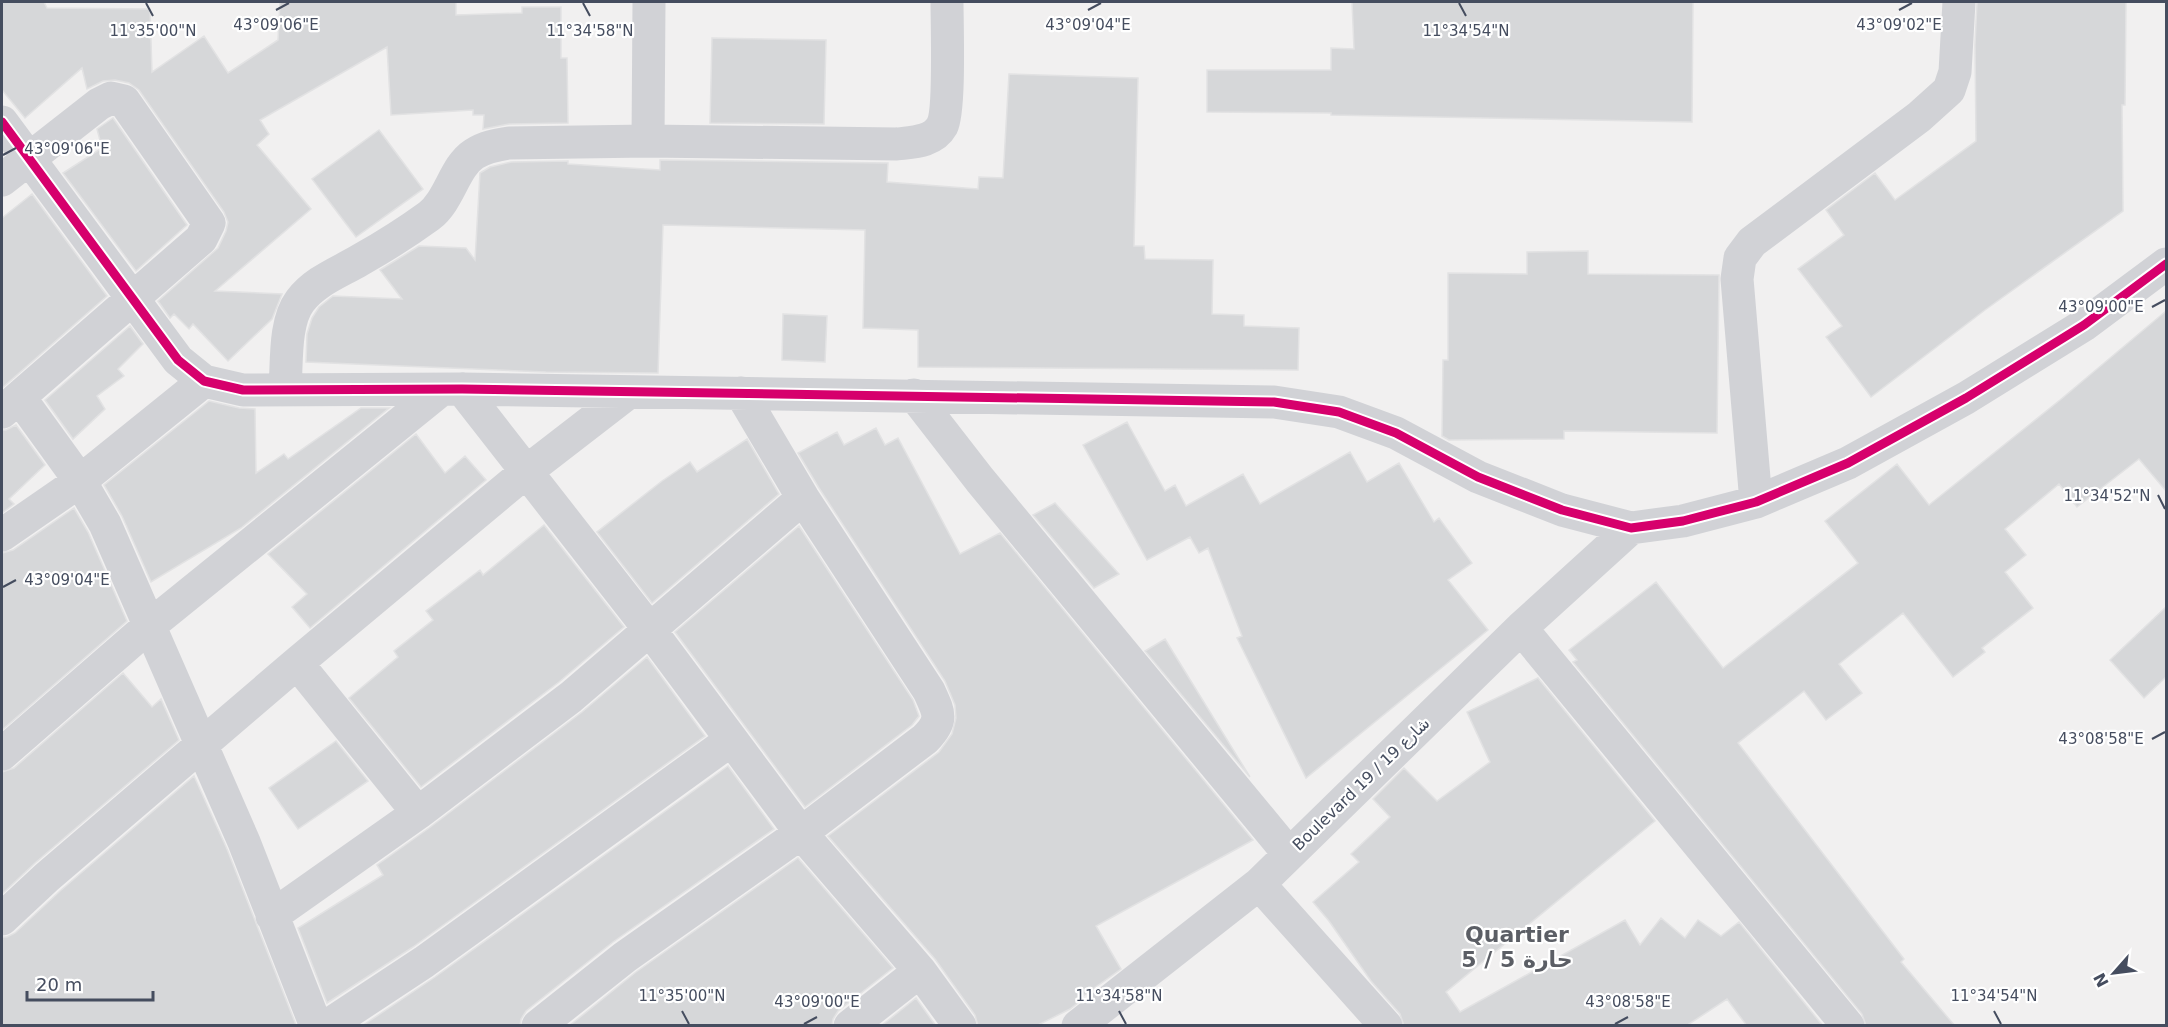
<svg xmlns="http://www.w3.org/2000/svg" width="2168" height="1027" font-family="'DejaVu Sans',Vazirmatn,sans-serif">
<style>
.building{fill:#d6d7d9;stroke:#e2e2e3;stroke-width:1.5}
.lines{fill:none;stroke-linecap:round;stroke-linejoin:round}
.minor{stroke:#d1d2d6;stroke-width:33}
.cycleway-casing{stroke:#fff;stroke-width:13}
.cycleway{stroke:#d6006c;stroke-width:9}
.ticks{fill:none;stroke:#454d5f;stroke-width:2}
.labels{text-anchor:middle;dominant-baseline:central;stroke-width:4.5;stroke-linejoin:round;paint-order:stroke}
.street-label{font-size:16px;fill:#454d5f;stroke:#fff}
.district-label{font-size:22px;font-weight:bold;fill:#5b5e65;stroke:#fff}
.ticks-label{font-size:15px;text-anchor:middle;fill:#454d5f;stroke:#fff;stroke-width:4.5;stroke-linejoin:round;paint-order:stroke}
</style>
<rect width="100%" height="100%" fill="#f1f0f0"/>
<path class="building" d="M2 2H44L47 8 150 9 152 72 204 36 228 73 278 40 280 2H456V15L522 13V7H561V58H567L568 123 509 124 483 129 484 115H473V110L391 115 387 47 260 120 269 134 257 145 311 209 215 291 282 294 272 319 228 361 193 324 189 329 174 314 170 318 158 301 218 248 226 231 228 222 224 212 139 90 129 83 115 80 103 81 87 89 82 68 25 118 2 90Z
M1352 2H1693L1692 122 1331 115V113L1207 112V70H1331V48L1354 49Z
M1977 2H2126L2125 105H2122L2123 211 1985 310 1871 397 1826 337 1842 326 1798 269 1844 235 1826 210 1875 173 1895 200 1976 141 1975 45Z
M712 38 826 40 824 124 710 123Z
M1009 74 1138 78 1134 246H1144L1145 259 1213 260 1212 314 1244 315V326L1299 328 1298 370 918 367V330L863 328 865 230 663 225 658 373 546 372 306 362 307 334 312 318 319 307 333 296 402 299 380 270 419 246 466 248 475 260 480 173 490 167 511 162 568 161V164L660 170V160L888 163 887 182 978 189 979 177 1003 178Z
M113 118 187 225 136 271 63 173 102 148 97 129Z
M379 130 423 189 356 237 312 179Z
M32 194 107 296 2 388V218Z
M1588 251V274L1719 275 1717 433 1564 431V439L1449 440 1442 436 1443 360H1448V273L1527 274V252Z
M2166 311V491L2139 459 2077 507 2059 484 2005 529 2026 555 2005 572 2033 608 1982 648 1985 652 1953 677 1903 613 1839 664 1862 693 1826 720 1804 691 1738 743 1904 959 1901 962 1955 1026H1866L1862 1014 1573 662 1577 660 1569 650 1656 582 1723 668 1858 563 1825 521 1897 464 1929 505 2060 400Z
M783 314 827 316 825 362 782 360Z
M130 326 143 344 118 369 124 376 97 396 105 409 73 439 45 400Z
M209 401 239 408 255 409 256 473 284 454 288 459 361 408H389L241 528 151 582 122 516 104 485Z
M1127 422 1165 491 1175 485 1186 506 1243 474 1260 504 1350 452 1367 482 1399 463 1434 522 1439 518 1472 563 1448 580 1488 630 1306 778 1237 638 1242 636 1208 548 1199 553 1190 537 1147 560 1083 445Z
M16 425 45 465 9 499 14 504 2 513V430H6Z
M876 428 885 445 898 438 960 554 1000 533 1253 840 1096 926 1121 969 1083 996 1084 998 1070 1009 1036 1026H978L975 1015 935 959 828 836 939 752 952 734 956 718 955 705 945 681 819 488 798 453 837 432 844 445Z
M416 434 445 473 465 456 486 480 310 628 292 607 307 594 268 554Z
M747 439 779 494 652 603 597 532 662 481 690 462 697 472Z
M1055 503 1119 574 1094 588 1033 515Z
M74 508 88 532 127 621 2 730V553L13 550Z
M544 525 624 627 559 682 421 787 349 698 398 657 394 651 433 620 426 611 480 570 483 575Z
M799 526 913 700 919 716 912 725 805 807 675 632Z
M2166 607V677L2144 698 2110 660Z
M1165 639 1250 777 1145 651Z
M647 657 705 736 413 947 327 1003 298 928 383 875 377 865 429 828 582 712Z
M123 673 152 707 161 699 179 740 35 863 2 894V772L14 768Z
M1538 678 1655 821 1446 992 1460 1012 1625 920 1640 945 1661 918 1685 938 1698 920 1721 936 1739 922 1823 1026H1747L1727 999 1686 1026H1404L1400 1014 1371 981 1329 921 1313 902 1359 862 1351 854 1390 817 1373 799 1404 768 1437 801 1490 762 1467 712Z
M336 741 368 781 298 829 269 788Z
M728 766 774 829 613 942 526 1011 521 1019 520 1026H362L435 977Z
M194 776 227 849 296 1025 2 1026V937H7L15 933 60 891Z
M798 858 893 968 838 1011 833 1019 832 1026H569L636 972Z
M916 998 936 1026H881Z"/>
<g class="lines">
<path class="minor" d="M2 122 178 360 204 381 243 390 462 389 1274 402 1339 412 1396 433 1478 477 1562 510 1631 528 1683 521 1756 502 1848 463 1966 398 2084 325 2166 264
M648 141 649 2
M2 180 99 104 111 98 124 101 209 223 201 239 2 412
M285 389C287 363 284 322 300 301 315 281 338 273 360 260 383 247 407 232 429 216 450 200 454 167 474 154 485 147 496 145 509 143L648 141 897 144C913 142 933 142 942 126 950 111 947 23 947 2
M462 389 650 630 801 833 920 971 960 1026
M914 395 980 480 1289 854
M20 398 80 481 105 524 244 842 316 1026
M1756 502 1737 279 1740 258 1752 242 1919 117 1949 90 1955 72 1959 2
M2 535 80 481 204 381
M1521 628 1848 1026
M297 663 418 813
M2 754 148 627 441 390
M1259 884 1386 1026
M272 916 418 813 571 697 803 498
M2 919 47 877 297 663 527 471 628 393
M327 1026 424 962 731 740
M538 1026 625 957 801 833 925 739C944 720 939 713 929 691L803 498 741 393
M850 1026 920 971
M1078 1026 1259 884 1521 628 1631 528"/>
<g class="cycleway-casing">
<path id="cycleway" d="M2 122 178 360 204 381 243 390 462 389 1274 402 1339 412 1396 433 1478 477 1562 510 1631 528 1683 521 1756 502 1848 463 1966 398 2084 325 2166 264"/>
</g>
<use href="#cycleway" class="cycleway"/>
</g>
<path class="ticks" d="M146 3 153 16M583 3 590 16M1459 3 1466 16M276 10 289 3M1088 10 1101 3M1899 10 1912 3M3 155 16 148M2152 307 2165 300M2158 495 2165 509M3 587 16 580M2152 739 2165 732M682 1011 689 1024M1119 1011 1126 1024M1994 1011 2001 1024M804 1024 817 1017M1615 1024 1628 1017"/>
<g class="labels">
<g class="street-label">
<text transform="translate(1361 784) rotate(-44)">Boulevard 19 / شارع 19</text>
</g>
<g class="district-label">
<text x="1517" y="934">Quartier<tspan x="1517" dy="25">5 / حارة 5</tspan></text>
</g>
</g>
<g class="ticks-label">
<text x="276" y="30">43°09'06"E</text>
<text x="1088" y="30">43°09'04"E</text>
<text x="1899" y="30">43°09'02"E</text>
<text x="153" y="36">11°35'00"N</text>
<text x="590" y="36">11°34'58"N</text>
<text x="1466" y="36">11°34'54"N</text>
<text x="67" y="154">43°09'06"E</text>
<text x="2101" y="312">43°09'00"E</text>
<text x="2107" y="501">11°34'52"N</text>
<text x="67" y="585">43°09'04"E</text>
<text x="2101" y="744">43°08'58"E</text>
<text x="682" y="1001">11°35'00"N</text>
<text x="1119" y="1001">11°34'58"N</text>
<text x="1994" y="1001">11°34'54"N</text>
<text x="817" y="1007">43°09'00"E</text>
<text x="1628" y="1007">43°08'58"E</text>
</g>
<rect width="2168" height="1027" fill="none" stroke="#454d5f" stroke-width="6"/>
<g transform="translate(2114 973) rotate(242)" stroke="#ffffff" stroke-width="4.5" paint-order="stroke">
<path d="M0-4.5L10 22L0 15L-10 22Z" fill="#454d5f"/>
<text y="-9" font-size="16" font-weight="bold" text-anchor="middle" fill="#454d5f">N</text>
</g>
<path d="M27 991v9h126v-9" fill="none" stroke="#454d5f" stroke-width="3"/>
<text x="36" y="991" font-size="18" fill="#454d5f" stroke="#ffffff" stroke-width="4.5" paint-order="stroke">20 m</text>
</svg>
